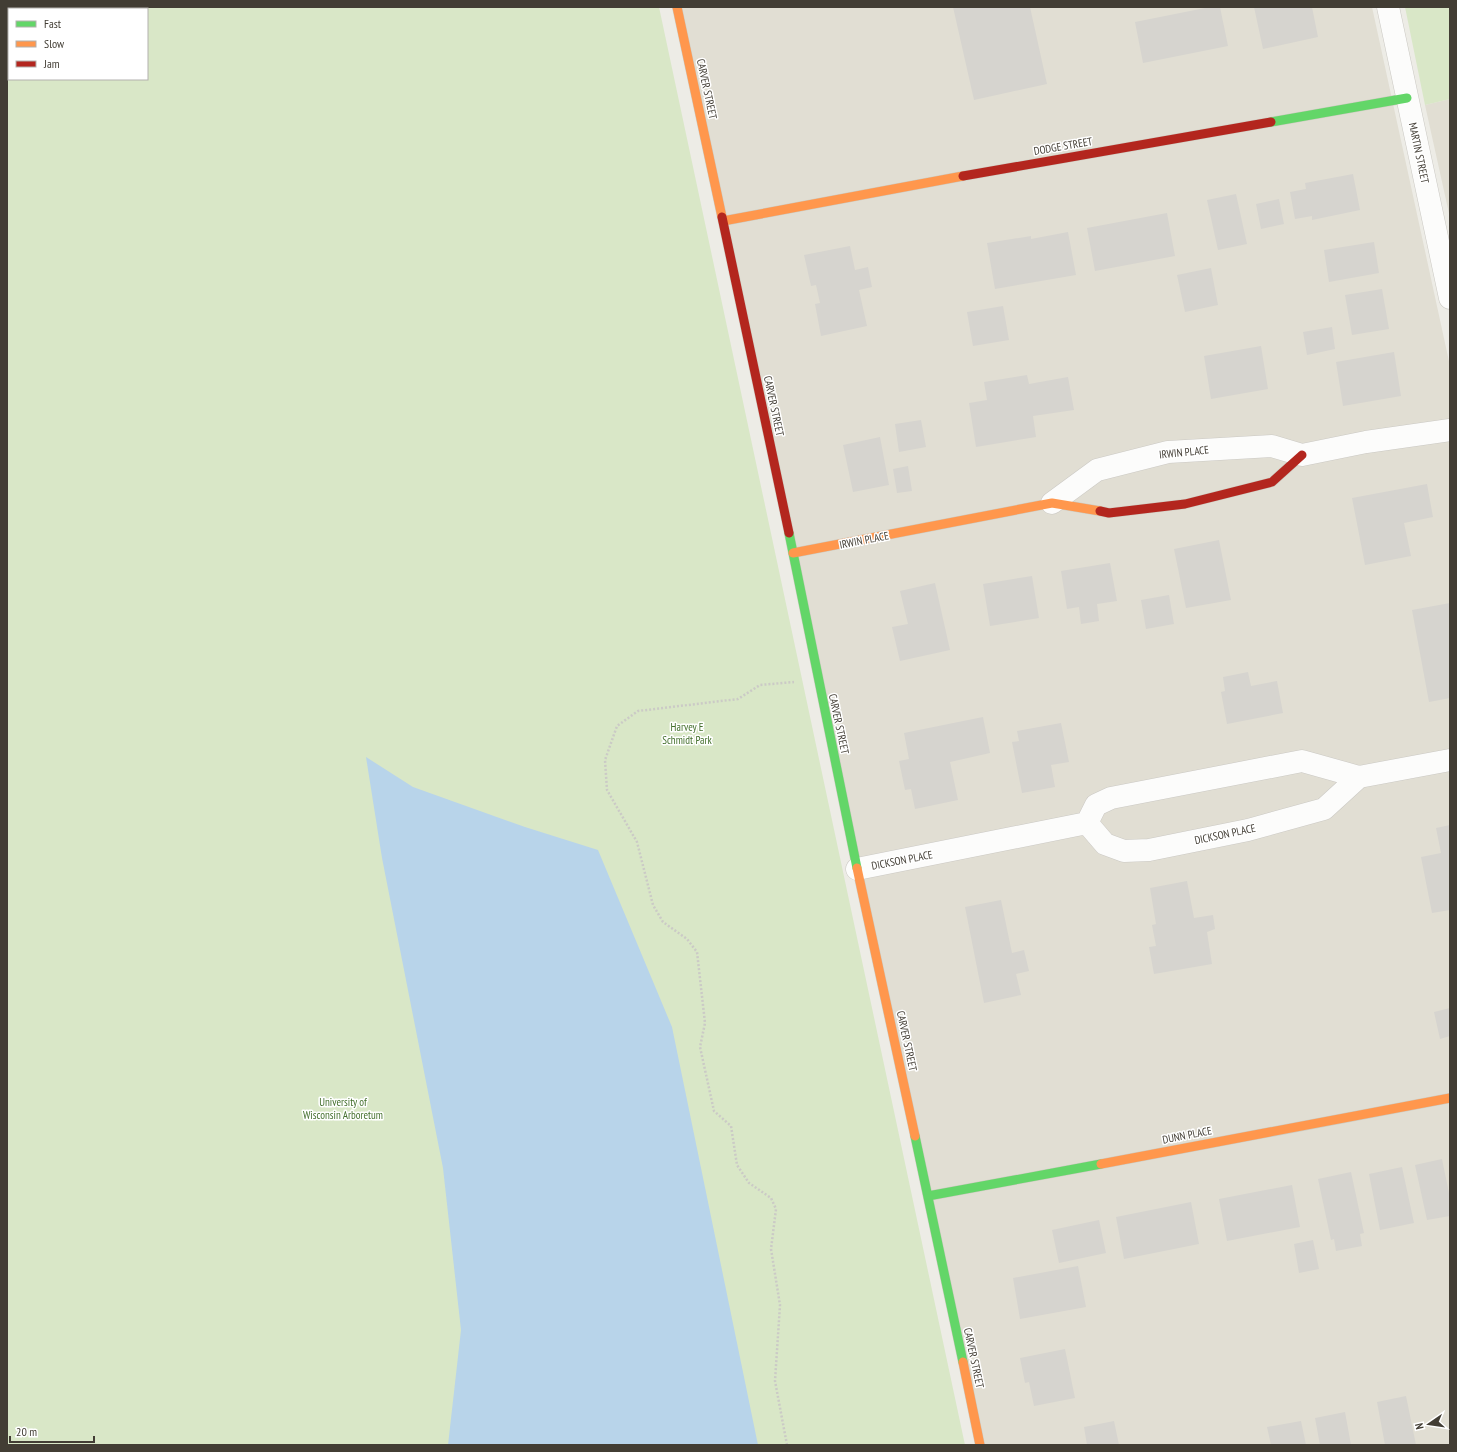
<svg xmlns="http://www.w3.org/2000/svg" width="1457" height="1452" font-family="'PT Sans Narrow',sans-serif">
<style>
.residential{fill:#e1ded3}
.green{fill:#d9e7c7;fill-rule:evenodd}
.water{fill:#b8d4ea}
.building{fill:#d6d4cf}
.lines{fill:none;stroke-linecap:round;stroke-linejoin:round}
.street-casing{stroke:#cbc9c4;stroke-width:23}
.fast-casing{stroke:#cdcac0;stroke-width:10}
.slow-casing{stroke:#cdcac0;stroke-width:10}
.jam-casing{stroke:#cdcac0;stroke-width:10}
.path{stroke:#cbcac6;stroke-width:2.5;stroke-dasharray:2 2;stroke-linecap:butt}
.street{stroke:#fcfcfb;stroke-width:22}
.fast{stroke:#63d668;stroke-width:9}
.slow{stroke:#ff974d;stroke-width:9}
.jam{stroke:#b3261e;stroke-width:9}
.labels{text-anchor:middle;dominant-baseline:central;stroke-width:3;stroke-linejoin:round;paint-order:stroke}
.street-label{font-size:11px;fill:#423d34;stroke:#fff}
.park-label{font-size:11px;fill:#436f2c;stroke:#fff}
</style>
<rect width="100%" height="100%" fill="#edece6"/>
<path class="residential" d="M677 7H1372L1450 366V1445H980Z
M1450 99V218L1425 105Z"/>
<path class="green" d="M7 7H659L965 1445H7ZM9 9H147V79H9Z
M1405 7H1450V99L1425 105Z"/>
<path class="water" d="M366 757 413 787 525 827 598 850 672 1027 758 1445H448L461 1330 443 1168 382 858Z"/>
<path class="building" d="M953 7H1030L1047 84 974 100Z
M1210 7H1220L1228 46 1143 63 1135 22Z
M1254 7H1312L1318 37 1263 49Z
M1353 174 1360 210 1312 220V216L1295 219 1290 192 1306 189 1305 183Z
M1236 194 1247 244 1218 250 1207 200Z
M1279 199 1284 224 1261 229 1256 204Z
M1167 213 1175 256 1095 271 1087 228Z
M1068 232 1076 275 995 289 987 243 1031 236V239Z
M1374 242 1379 273 1329 282 1324 250Z
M850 246 855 270 868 267 872 287 859 290 867 326 821 336 815 304 820 303 816 285 811 286 804 255Z
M1211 268 1218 305 1185 312 1177 275Z
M1382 289 1389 329 1352 335 1345 295Z
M1003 306 1009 340 973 346 967 312Z
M1332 327 1335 349 1307 355 1303 332Z
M1261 346 1268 389 1211 399 1204 356Z
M1394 352 1401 396 1343 406 1336 362Z
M1027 375 1029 384 1068 377 1074 410 1033 416 1036 437 976 447 969 403 987 400 984 382Z
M921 420 926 447 899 452 895 424Z
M880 437 889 485 853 492 843 445Z
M908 466 912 491 897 493 893 469Z
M1427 484 1433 517 1404 523 1411 556 1365 565 1352 498Z
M1219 540 1231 600 1186 608 1174 549Z
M1110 563 1117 601 1097 604 1099 621 1081 624 1079 607 1067 609 1061 571Z
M1032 576 1039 618 990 626 983 584Z
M935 583 950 650 900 661 892 627 908 624 900 591Z
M1169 595 1174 624 1146 629 1141 600Z
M1450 603V698L1429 702 1412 610Z
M1248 672 1251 686 1277 681 1283 713 1227 724 1221 692 1225 691 1223 677Z
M983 717 990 753 950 762 958 800 915 809 911 789 905 790 899 761 909 759 904 733Z
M1061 723 1069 762 1051 765 1055 787 1022 793 1012 742 1019 741 1017 731Z
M1450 825V910L1432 913 1421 857 1441 853 1436 828Z
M1187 881 1194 918 1213 915 1215 929 1207 932 1212 964 1154 974 1149 947 1156 946 1152 925 1156 924 1150 888Z
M1001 900 1012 953 1024 950 1029 971 1016 974 1021 995 984 1003 965 907Z
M1450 1008V1036L1440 1039 1434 1012Z
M1442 1159 1450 1198V1216L1427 1220 1415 1165Z
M1402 1167 1414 1223 1380 1230 1369 1174Z
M1351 1172 1364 1233 1360 1234 1362 1246 1336 1251 1334 1239 1331 1240 1318 1179Z
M1292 1185 1300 1227 1227 1241 1219 1199Z
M1191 1202 1199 1244 1124 1259 1116 1217Z
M1099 1220 1106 1253 1059 1263 1052 1230Z
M1313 1240 1319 1269 1299 1273 1294 1244Z
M1078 1266 1086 1307 1020 1319 1013 1278Z
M1065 1349 1075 1398 1034 1406 1029 1382 1025 1383 1020 1358Z
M1406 1396 1416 1445H1385L1377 1402Z
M1345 1412 1351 1445H1320L1315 1418Z
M1114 1421 1119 1445H1087L1084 1427Z
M1301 1421 1306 1445H1271L1267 1427Z"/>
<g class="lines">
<g class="street-casing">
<path id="street" d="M1388 7 1450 298
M1052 503 1097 470 1168 452 1272 446 1302 455 1366 442 1450 430
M1087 823 1096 805 1111 798 1302 761 1359 777 1450 760
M1087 823 1105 844 1124 851 1149 850 1248 830 1324 809 1359 777
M857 869 1087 823"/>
</g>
<g class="fast-casing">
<path id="fast" d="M1271 122 1407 98
M789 533 857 868
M915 1136 963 1362
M928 1196 1101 1164"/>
</g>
<g class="slow-casing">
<path id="slow" d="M677 7 722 217
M723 221 963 176
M793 553 1052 503 1100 511
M857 868 915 1136
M1101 1164 1450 1098
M963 1362 980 1445"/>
</g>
<g class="jam-casing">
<path id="jam" d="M963 176 1271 122
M722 217 789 533
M1100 511 1109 513 1185 504 1272 482 1302 455"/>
</g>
<path class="path" d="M787 1445 775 1381 780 1305 771 1249 776 1209 771 1198 749 1183 737 1165 731 1126 714 1111 700 1047 705 1023 697 952 687 939 663 922 653 905 637 842 607 790 605 760 617 726 638 711 738 699 760 685 794 682"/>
<use href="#street" class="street"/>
<use href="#fast" class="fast"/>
<use href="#slow" class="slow"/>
<use href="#jam" class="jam"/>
</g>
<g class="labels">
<g class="street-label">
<text transform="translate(707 89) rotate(78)">CARVER STREET</text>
<text transform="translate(1063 146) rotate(-10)">DODGE STREET</text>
<text transform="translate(1419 153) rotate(78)">MARTIN STREET</text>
<text transform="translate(774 406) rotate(78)">CARVER STREET</text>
<text transform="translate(1184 452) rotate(-6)">IRWIN PLACE</text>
<text transform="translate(864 540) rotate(-11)">IRWIN PLACE</text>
<text transform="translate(839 724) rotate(78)">CARVER STREET</text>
<text transform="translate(1225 834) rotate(-12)">DICKSON PLACE</text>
<text transform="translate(902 860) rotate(-11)">DICKSON PLACE</text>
<text transform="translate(907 1041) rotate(78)">CARVER STREET</text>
<text transform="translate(1187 1135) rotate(-11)">DUNN PLACE</text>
<text transform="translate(974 1358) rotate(78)">CARVER STREET</text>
</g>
<g class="park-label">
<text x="687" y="727">Harvey E<tspan x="687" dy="13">Schmidt Park</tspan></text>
<text x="343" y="1102">University of<tspan x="343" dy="13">Wisconsin Arboretum</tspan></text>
</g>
</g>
<rect width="1457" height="1452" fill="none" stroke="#423d34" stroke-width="16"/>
<rect x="8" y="8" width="140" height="72" fill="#ffffff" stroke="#b3b1ae"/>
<rect x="16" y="21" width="20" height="6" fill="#63d668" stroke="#b3b1ae"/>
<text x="44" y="28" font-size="12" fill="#423d34">Fast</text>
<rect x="16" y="41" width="20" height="6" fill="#ff974d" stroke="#b3b1ae"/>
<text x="44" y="48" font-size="12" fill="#423d34">Slow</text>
<rect x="16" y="61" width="20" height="6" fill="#b3261e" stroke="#b3b1ae"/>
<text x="44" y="68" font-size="12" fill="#423d34">Jam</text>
<g transform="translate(1429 1424) rotate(257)" stroke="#ffffff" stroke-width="3" paint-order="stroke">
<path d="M0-3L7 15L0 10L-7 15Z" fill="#423d34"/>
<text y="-6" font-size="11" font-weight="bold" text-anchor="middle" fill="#423d34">N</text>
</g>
<path d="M10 1436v6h84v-6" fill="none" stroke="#423d34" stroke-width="2"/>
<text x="16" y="1436" font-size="12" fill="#423d34" stroke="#ffffff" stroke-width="3" paint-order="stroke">20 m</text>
</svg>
